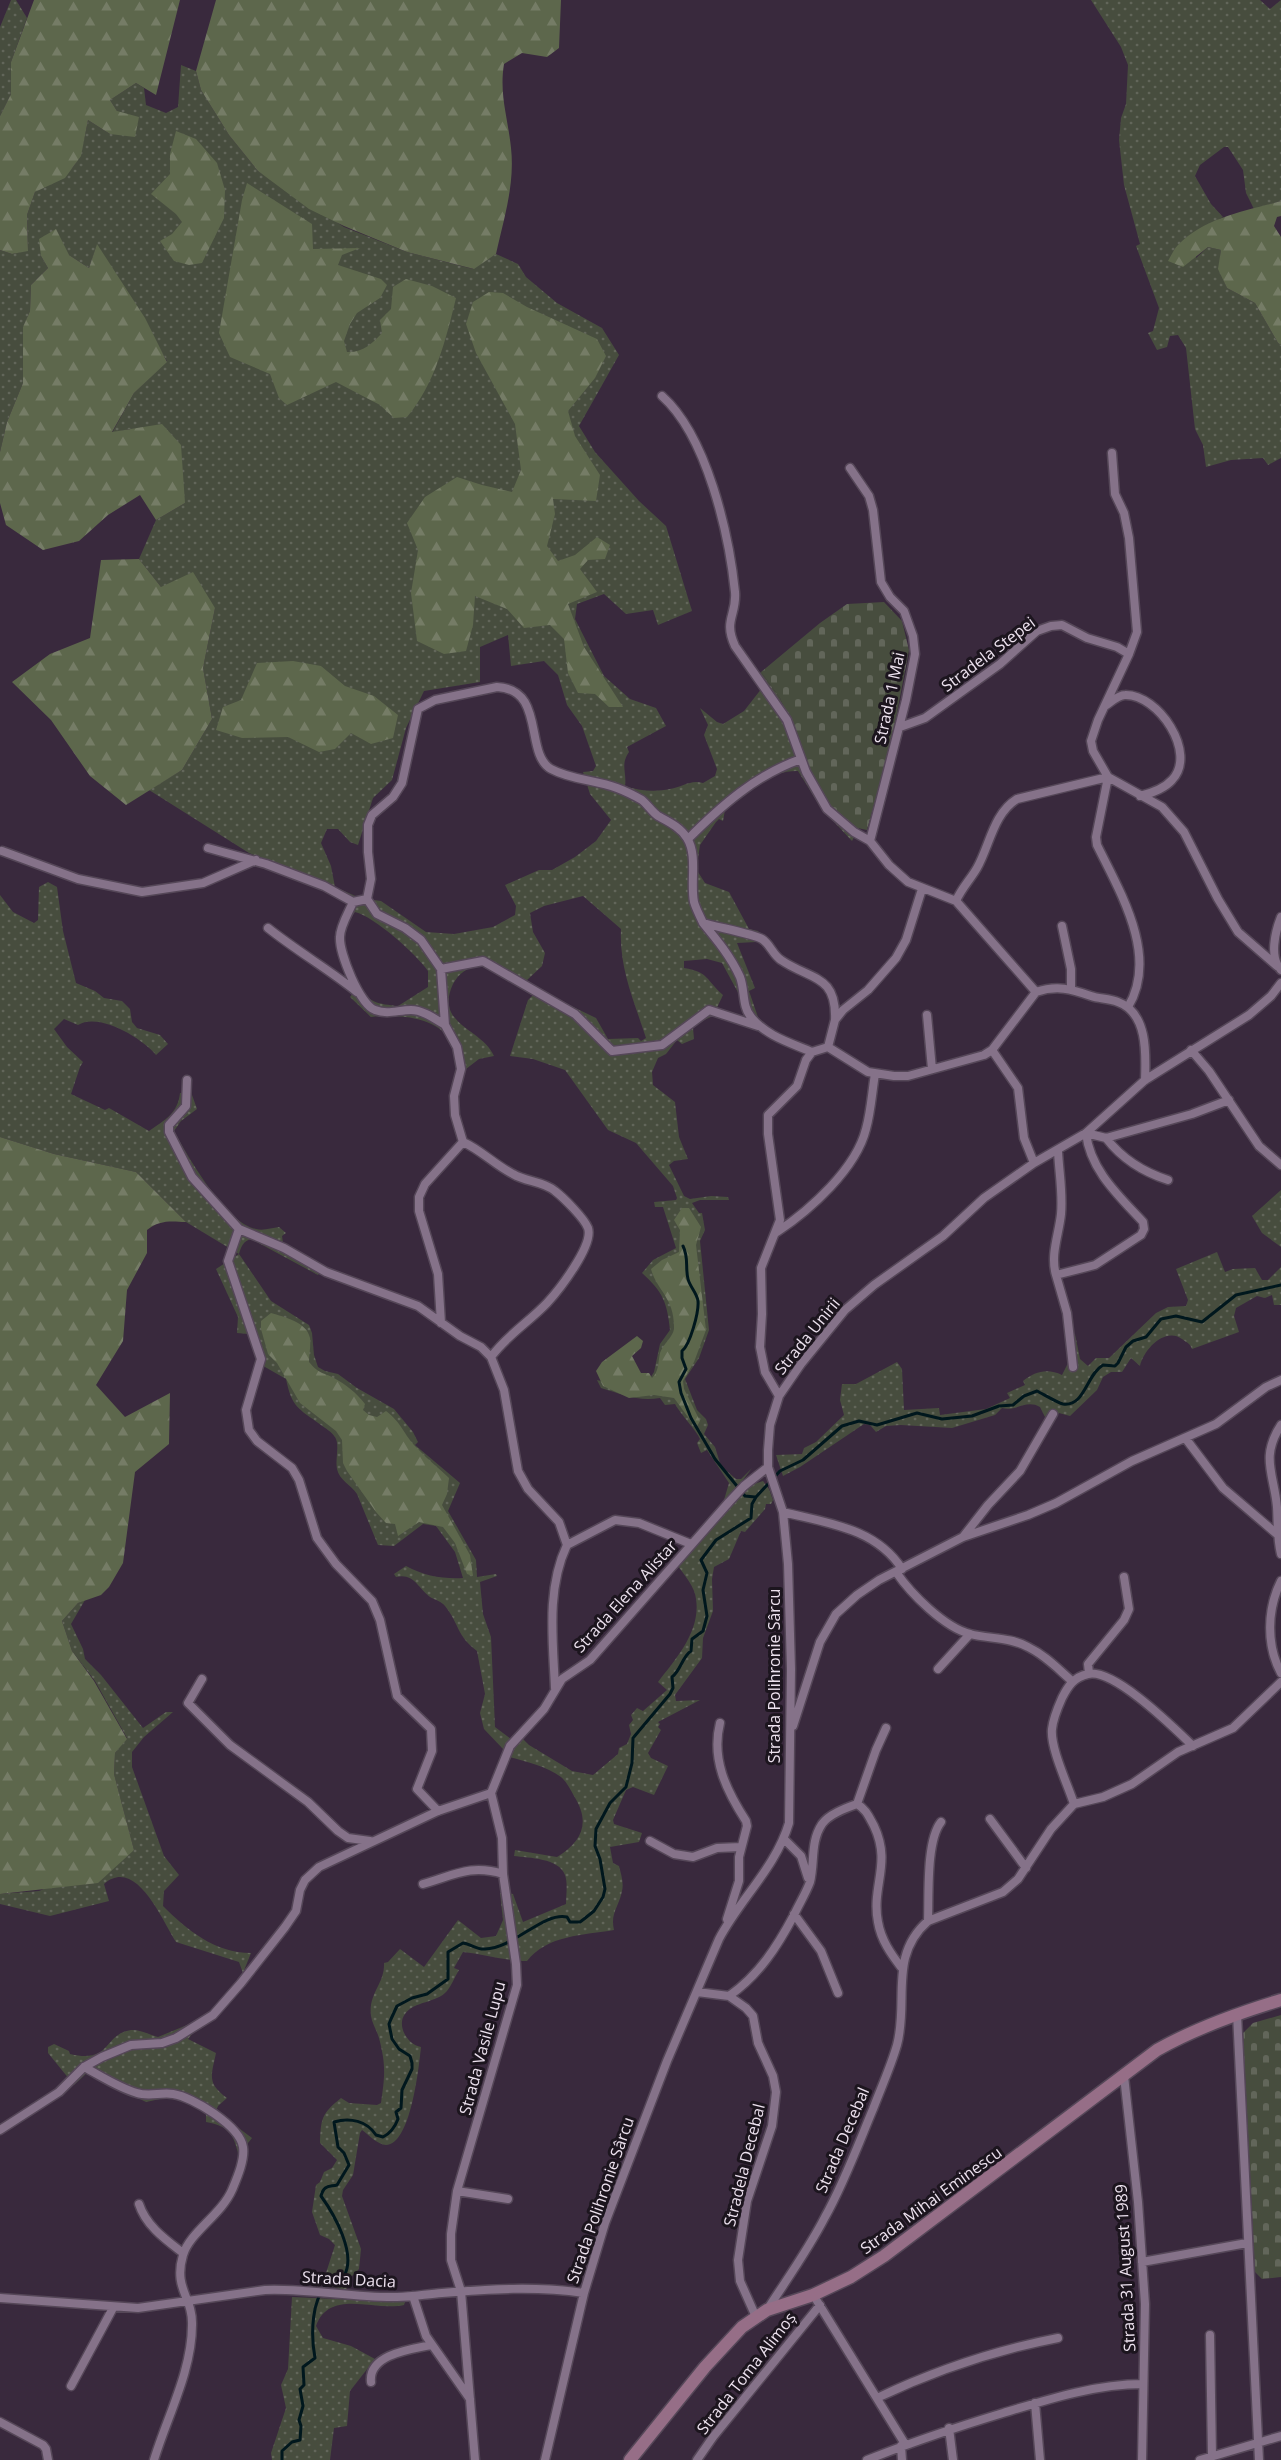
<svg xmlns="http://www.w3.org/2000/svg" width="1281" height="2460" font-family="'Open Sans',sans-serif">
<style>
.grass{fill:url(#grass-dots);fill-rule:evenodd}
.forest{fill:url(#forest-firs)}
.cemetery{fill:url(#cemetery-stones)}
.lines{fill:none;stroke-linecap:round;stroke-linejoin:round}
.stream{stroke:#00171d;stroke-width:3}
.street-casing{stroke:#554758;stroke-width:11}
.secondary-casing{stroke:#554758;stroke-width:15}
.street{stroke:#857289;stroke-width:8}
.secondary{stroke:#966e87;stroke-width:12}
.labels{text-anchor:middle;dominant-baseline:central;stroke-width:6;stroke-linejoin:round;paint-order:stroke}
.street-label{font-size:16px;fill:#ede2ef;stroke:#1c151e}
</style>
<defs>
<pattern id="grass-dots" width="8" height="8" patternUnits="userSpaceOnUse" patternTransform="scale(1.5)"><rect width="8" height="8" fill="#474d3e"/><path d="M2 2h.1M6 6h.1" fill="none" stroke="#62665a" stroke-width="1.8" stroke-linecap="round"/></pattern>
<pattern id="forest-firs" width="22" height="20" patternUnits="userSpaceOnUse" patternTransform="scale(1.5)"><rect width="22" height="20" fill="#5d674c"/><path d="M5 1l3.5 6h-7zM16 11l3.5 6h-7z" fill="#757c66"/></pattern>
<pattern id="cemetery-stones" width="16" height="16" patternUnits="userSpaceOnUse" patternTransform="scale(1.5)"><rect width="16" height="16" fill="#474d3e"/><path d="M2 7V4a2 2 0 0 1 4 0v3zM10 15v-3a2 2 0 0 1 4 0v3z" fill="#62665a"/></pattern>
</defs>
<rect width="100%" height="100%" fill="#39293d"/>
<path class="grass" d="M11 0H16L27 18 11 62V94L0 116V27Z
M1091 0H1260L1270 9 1281 0V201L1254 209 1246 193 1243 170 1228 147H1224L1200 165 1195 176 1211 204 1223 217 1196 232V258L1208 247 1221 250 1219 269 1227 288 1255 303 1278 343 1281 345V458L1268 465 1263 458 1231 460 1206 467 1203 445 1195 429 1186 348 1178 335 1170 336 1167 347 1157 350 1148 333 1153 331 1159 308 1136 246 1140 244 1124 185 1119 140 1121 118 1126 104 1128 65 1121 47Z
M181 65 196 71 201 90 229 135 258 171 344 227 407 252 473 269 496 254 518 264 526 277 557 303 602 328 619 355 579 426 595 452 639 501 666 526 692 611 658 625 653 610 626 614 604 594 577 604 575 619 604 676 630 699 656 708 666 726 627 747 629 752C620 764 627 773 625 786 638 791 656 792 670 789 682 787 691 779 703 783L715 776 717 769 704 735 708 725 700 708 717 722 723 724 744 711 762 688 754 678 761 672 780 698 812 774 853 827 859 828 852 841 821 808 798 771C769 770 746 792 725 810L723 821 719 819 716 822 700 845 697 865 698 872 705 883 729 892 749 929 758 931 761 936 756 942 737 943 755 988 749 991 759 1020 747 1019 741 998 722 963 707 959 684 961V968C709 972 706 980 723 995L713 1016 698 1023 693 1028 694 1039 682 1044 677 1040 666 1054 658 1058 652 1072 653 1085 675 1102 679 1137 688 1159 674 1161 669 1165 684 1196 690 1199 711 1196 728 1197 729 1200H700L692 1203 699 1213H702L705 1230 700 1241 709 1330 699 1358 685 1379 697 1410 706 1419 708 1425 704 1434 715 1447 721 1466 736 1479H741L752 1468 728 1500H724L729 1483 707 1450 701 1453 697 1443 700 1439C696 1430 681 1415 675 1404L665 1405 660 1398C638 1402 622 1394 601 1388L597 1380 625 1387 649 1380 654 1372 660 1344 670 1330C667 1302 663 1292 642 1273L653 1260 676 1248 663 1207H655L654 1202 676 1200 677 1198 673 1186 636 1143 608 1130 565 1070 533 1059 510 1056 528 1000 538 990 596 1018 608 1039 638 1038 641 1041 646 1038C634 1001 619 968 621 929L583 896 544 906 530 913 533 932 545 953 542 966 526 981 535 987 531 995 517 984 479 965C467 968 459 973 453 984 434 1025 482 1028 494 1056L479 1059 466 1069 456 1072C456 1063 456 1052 452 1044 440 1016 396 1014 371 1017L350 997 359 985C367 1003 379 1004 398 1006L428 987V971C416 954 375 917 355 912L346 924 340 920 348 902 336 895 335 887 249 853 149 790 182 770 212 719 203 668 215 608 161 587 139 559 156 520 185 503 130 429 112 433 134 393 167 361 97 245 89 268 69 255 41 256 48 268 31 285 30 311 23 328V383L7 422 0 452V250L12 254 28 250 27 215 35 192C78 171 79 166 88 120L110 134 117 111 110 100 136 83 144 88 146 105 166 113 178 107ZM508 635 511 666 544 661 558 675 567 705 582 726 596 766 593 771 583 772 590 794 611 820 596 841 575 857 552 870H539L505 885 516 906 515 915 493 927 454 934 426 932 381 901 360 898 335 887 331 866 321 843 327 829H338L350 842 358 845 373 798 392 780 406 728 424 691 480 682V647Z
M48 882 57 887 63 931 76 983 95 991 104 998 122 1001 130 1009 132 1022 137 1028 160 1035 168 1044 156 1055C142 1038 99 1012 78 1025L64 1019 54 1029 67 1047 83 1062 80 1067 71 1094 105 1110 109 1108 149 1131C165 1120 178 1113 180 1093L191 1092 197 1109 181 1121 174 1131C188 1157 226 1223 256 1229 263 1231 272 1228 279 1227L286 1233 282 1236 283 1243 325 1267 318 1275 251 1239C243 1241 241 1247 239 1254L271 1301 309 1325 312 1333 314 1355 318 1367 325 1371 338 1374 357 1388 394 1409 413 1432 418 1442 415 1445 460 1483 448 1511 476 1560 477 1577 496 1574 497 1576 480 1582 483 1614 491 1637 495 1727 511 1739 504 1750 484 1729 480 1713 485 1694 477 1651C456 1635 460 1625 445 1606 441 1601 435 1600 430 1597 417 1587 414 1573 396 1577L394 1574 406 1566C424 1576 443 1579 463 1578L455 1552 436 1526 423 1524 394 1546 378 1545 357 1494C351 1485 339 1480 337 1469 335 1459 340 1445 335 1437 332 1432 325 1428 321 1425 298 1408 292 1408 286 1379L258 1363 248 1334 237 1333 238 1317 216 1269 239 1254 186 1222 136 1172 54 1154 0 1137V895L13 912 34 923 38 920 39 887Z
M1281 1190V1247L1262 1233 1252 1216Z
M1217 1252 1225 1272 1233 1269 1255 1268 1262 1280H1268L1281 1267V1305H1274L1272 1295 1265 1298 1257 1296 1236 1308 1234 1316 1239 1332 1192 1349C1190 1343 1187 1343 1182 1339 1165 1327 1144 1349 1140 1366L1131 1358 1122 1372H1111L1103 1377 1097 1390 1070 1416 1059 1413 1055 1418 1045 1417 1040 1407C1026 1399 1016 1412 1002 1408L995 1415 952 1428 901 1425 886 1426 876 1432 870 1425 864 1424 800 1467 783 1476 776 1455 802 1454 804 1448 816 1442 844 1415 840 1400 842 1384H856L897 1362 902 1369 904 1410 939 1408 940 1415 986 1409 1010 1398 1007 1393 1025 1385 1023 1381C1035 1371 1048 1368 1062 1375L1069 1361 1067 1334H1075L1080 1359 1088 1366 1096 1358H1109L1156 1313 1168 1307 1186 1306 1188 1300 1176 1269Z
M763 1481 769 1489 773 1500 771 1504H766L765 1509 745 1532 741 1531 729 1559 714 1567 712 1579 713 1611 703 1638 702 1658 675 1695 676 1701 700 1700 658 1722 660 1724 658 1727 661 1730 648 1753 651 1758 668 1766 654 1795 633 1787 626 1790 613 1820 614 1824 642 1833 639 1842 610 1847 613 1863 619 1866C621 1874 624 1883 622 1891 619 1907 610 1913 614 1930 584 1935 547 1935 527 1961 505 1961 484 1954 463 1952L454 1968 459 1970C455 1976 452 1985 447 1991 437 2003 414 2001 405 2014 396 2026 408 2045 421 2047 419 2066 411 2145 386 2145 378 2145 369 2135 362 2130L360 2133 353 2175 343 2190 342 2196 361 2249 359 2269 346 2282 347 2291 320 2283 326 2273 335 2245 329 2239 320 2235 312 2212 316 2185 320 2182 324 2172 332 2168 337 2160 320 2143C321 2119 321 2114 341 2098L349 2103 377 2105 381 2103C385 2075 386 2065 379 2038 377 2031 372 2023 371 2016 368 1993 385 1984 384 1963L388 1962 400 1949 424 1967 458 1920 481 1938 496 1936 503 1920 500 1893 513 1894 523 1922 566 1904C566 1896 568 1883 565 1875 559 1858 529 1858 514 1856L515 1850 557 1857C582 1841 591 1823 574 1796 570 1789 567 1782 561 1777 548 1767 525 1761 509 1757L516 1744 523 1739 529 1745 572 1771 593 1775 618 1754 619 1748 627 1744 631 1734 629 1725 633 1720 631 1715 637 1708 643 1711 667 1690 658 1682C676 1659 701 1631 696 1599 695 1587 685 1576 678 1566L751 1485Z
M85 1600 71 1624 83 1649 85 1659 101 1675 143 1728 166 1712H173L144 1737 132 1752V1767L164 1856 179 1875 164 1891 163 1906C187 1930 215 1953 251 1953L243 1973 239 1962 176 1942C162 1920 136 1856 104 1884L109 1901 50 1916 0 1904V1894L39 1891 134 1850 114 1774 115 1753 127 1738 95 1681 72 1651 62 1621 78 1603Z
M187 2025 193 2033 188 2039 216 2053C211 2077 207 2083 227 2098L218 2106 216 2111 252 2138 248 2143 247 2155 238 2153C233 2132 227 2126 206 2122V2113L204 2110 174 2096 146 2102 87 2073 74 2085 48 2053V2047L54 2044 69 2051 70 2054C112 2064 103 2034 131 2030 139 2029 150 2035 158 2037Z
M292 2297 405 2302 404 2305C375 2312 330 2288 316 2326L323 2338 351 2346 375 2359 350 2391 347 2426 334 2428 330 2460H272L271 2453 286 2408 281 2385 288 2369Z"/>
<path class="forest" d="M34 0H180L156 95 136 83 110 100 117 111 139 117 135 137 110 134 88 120 81 156 65 178 35 192 27 215 28 251 12 254 0 250V116L11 94V62Z
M216 0H561L559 48 547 57 522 53 504 64C499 95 508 118 511 148 515 184 504 218 496 254L474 269 407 252 344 226 309 209 258 171 229 135 201 90 196 71Z
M176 131 196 139 217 163 225 190 224 218 202 263 189 265 174 261 160 241 172 234 182 222 176 214 151 194 170 174V154Z
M247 183 312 224 313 249 360 248 342 255 338 265 381 279 387 285 380 298 357 313 350 324 344 341 347 352C362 353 372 344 382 333L380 320 391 309 393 287 406 279 432 286 456 298C446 339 435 384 407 417L394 418 380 405 336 382 287 405 279 398 270 374 230 357 219 333 242 200Z
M1281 201V216L1277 217 1274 226 1281 237V345L1278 343 1255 303 1227 288 1218 269 1221 250 1208 247 1183 267 1168 261C1171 256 1174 249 1178 245 1205 217 1246 211 1281 201Z
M56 229 69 255 89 268 97 244 145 318 167 362 134 393 112 432 162 424 181 445 185 503 156 520 140 495 108 515 79 541 43 550 6 525 0 503V452L7 422 23 383V327L30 311 31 285 48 268 41 256 39 239Z
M489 292 503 293 527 307 597 339 606 356 595 378 568 411 575 436 600 475 596 501 553 499 555 514 547 546 558 561 575 555 597 537 610 545 605 559 588 560 580 569 597 592 568 604 584 647 623 707H609L595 694 578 693 568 673 564 639 550 625 524 628 507 609 475 596 473 625 466 651 444 654 417 641 411 593 418 550 407 523 425 497 457 477 482 485 512 492 521 470 515 424 476 353 466 324 473 302Z
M139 559 161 587 193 572 215 608 203 668 212 719 182 770 126 805 90 776 51 720 12 682 50 654 90 638 101 560Z
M293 661 321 666 345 686 374 696 398 715 393 738 371 744 351 733 335 749 319 752 288 737 242 738 216 730 223 707 241 700 257 663Z
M0 1137 54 1154 136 1172 186 1222C170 1221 159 1220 147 1230V1253L127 1290 123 1341 96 1385 125 1417 170 1393 169 1444 135 1472 123 1563 109 1587 101 1595 78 1603 62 1621 72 1651 94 1681 127 1739 115 1753 114 1774 134 1850 98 1883 0 1894Z
M682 1208H689L701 1227 696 1245 706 1330 694 1362 683 1381 684 1389 700 1421 696 1428 674 1398 654 1395 629 1398 603 1386 596 1371 602 1362 637 1336 643 1341 641 1348 632 1356 641 1373H649L652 1378C659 1372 658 1362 660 1353 663 1344 673 1337 674 1329 675 1298 657 1291 651 1269L662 1260 679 1252 680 1230 674 1220Z
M271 1313C284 1317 307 1322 310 1338 311 1345 309 1355 309 1362 319 1374 322 1372 334 1378 345 1384 357 1393 365 1404L363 1410 369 1415 377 1417 386 1411C402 1423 403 1434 417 1448 427 1459 439 1468 449 1478L447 1494 442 1505 470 1555 473 1576 467 1574 455 1543 443 1527 419 1522 398 1536 395 1524 386 1523 376 1512 347 1471 343 1463 342 1440 336 1431 300 1403 277 1363 268 1354 261 1329V1321Z"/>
<path class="cemetery" d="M884 602 902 621 909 650 892 739 867 830 853 827 835 811 812 774 780 698 761 672 820 623 847 604Z
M1281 2015V2277L1262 2279 1255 2272 1243 2033 1253 2023Z"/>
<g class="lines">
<path class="stream" d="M683 1246C689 1258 685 1267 688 1279 690 1287 697 1293 698 1301 699 1312 690 1345 682 1351V1358L686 1369 679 1382 681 1393 691 1418 715 1459 745 1496 755 1497
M282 2460V2451L292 2442 300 2440 301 2426 299 2420 303 2406 300 2389 304 2385 303 2367 315 2358C311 2337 310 2296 331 2281 334 2279 339 2278 344 2276 357 2254 334 2214 321 2196 324 2185 328 2187 337 2185L349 2165 344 2153 338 2147 334 2122C350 2117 367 2121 376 2135L383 2137C391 2133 395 2127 398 2119L396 2112 401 2108 402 2090 412 2069V2063L410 2056 399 2049 392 2039 389 2024 391 2019 397 2006 412 1998 427 1994 448 1979V1952L463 1943C471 1944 477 1950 485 1949 514 1948 543 1912 567 1917L570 1922H580L584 1919 594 1911 603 1897 605 1889 600 1859 595 1846 596 1829 610 1803 626 1787 632 1763 633 1738 670 1694 673 1688 672 1677C681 1670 682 1657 691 1651L692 1639 703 1631 707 1616 703 1590 707 1573 701 1560 716 1540 751 1518 752 1504 756 1497 780 1471 803 1460 842 1426 859 1421 877 1425 917 1413 942 1419 972 1416 999 1406 1013 1405 1024 1396 1037 1391C1043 1394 1058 1403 1063 1404 1085 1407 1086 1375 1103 1365L1115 1366 1118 1363 1126 1347 1133 1341 1146 1337 1161 1319 1176 1316 1202 1322 1236 1295 1281 1285"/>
<g class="street-casing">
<path id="street" d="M662 396C707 436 729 534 735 592 737 615 723 620 735 646L787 720 806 772 827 809 854 832 870 841 889 865 908 882 956 901
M1112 453 1115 494 1124 513 1129 538 1137 632 1129 654 1098 720 1091 741 1093 751 1108 777 1162 807 1184 832 1218 899 1238 932 1277 966
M850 468 869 496 873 510 881 582 890 597 904 611 913 636 915 654 906 700 870 841
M1105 706C1111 702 1118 695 1125 695 1158 694 1198 753 1172 780 1164 789 1152 793 1140 796
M900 727 925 718 1000 664 1037 631 1051 626 1062 625 1087 638 1117 647 1129 654
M1108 777 1096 837 1097 845C1120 892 1159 956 1128 1007
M688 839C722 805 756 775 801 759
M208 848 266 864 324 886 353 902 367 899
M2 851 78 879 142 892 203 883 256 860
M353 902C349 912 340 926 340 937 339 953 360 1005 375 1010 388 1015 398 1010 411 1010 423 1010 435 1019 445 1025
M1281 917C1275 932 1269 958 1281 970
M703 923C717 940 731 957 740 977 745 990 742 1007 751 1017 766 1036 791 1043 812 1052L806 1060 797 1086 768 1115V1134L780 1220 761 1268 762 1314 760 1347 765 1372 779 1396
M1062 926 1071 969V988
M268 928C297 951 328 969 357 992
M441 969 483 961 575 1014 612 1051 662 1045 709 1010 758 1026
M1036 992 956 901C961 889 970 880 977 868 990 845 993 814 1017 799L1108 777
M1036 992C1057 985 1071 989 1091 996 1099 999 1109 998 1118 1002 1148 1013 1146 1054 1145 1080
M927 1015 932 1069
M828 1047 835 1020 843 1010 868 990 896 958 906 940 922 889
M992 1050 1018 1088 1024 1138 1034 1163
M1191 1050 1209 1071 1259 1146 1281 1165
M812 1052 828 1047 868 1072 894 1076H908L984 1055 992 1050 1036 992
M187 1080 186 1106 169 1125V1132L192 1177 239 1229 284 1248 326 1272 418 1306 460 1336 481 1347 491 1357 504 1390 518 1471 528 1489 559 1522 567 1545C546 1589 553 1641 555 1688
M1106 1138C1123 1160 1143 1172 1168 1180
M463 1142C481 1150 495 1165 513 1174 526 1182 543 1181 555 1191 564 1198 584 1218 588 1228 594 1245 559 1290 547 1303 529 1322 507 1335 491 1357
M239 1229 228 1261 261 1359 246 1410 249 1430 257 1441 292 1468 299 1480 317 1538 336 1564 372 1601 380 1620 397 1696 431 1729 432 1751 417 1789 438 1811
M777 1232C810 1210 856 1169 866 1129 871 1111 872 1092 875 1074
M1056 1275C1050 1255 1059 1234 1061 1214 1063 1193 1059 1172 1058 1151
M441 1323 438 1274 419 1211V1197L425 1184 463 1142 455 1115 454 1096 461 1069 457 1047 445 1025 441 969 421 940 405 928 377 914 367 899 371 879 368 852V825L372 815 393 797 402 783 418 709 435 700 497 687C546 689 524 754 551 769 571 780 596 780 617 788 625 791 635 796 642 800 648 805 652 812 658 816 669 822 680 827 687 838 698 856 690 882 694 902 696 909 700 916 703 923 716 927 754 934 762 939 770 944 773 955 781 960 810 980 837 974 835 1020
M1073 1367 1067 1313 1056 1275 1095 1265 1141 1235 1144 1229 1143 1222C1119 1196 1090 1170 1086 1133L1106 1138 1192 1114 1229 1100
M1281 1425C1260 1457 1274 1474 1277 1507 1278 1523 1277 1538 1281 1554
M1186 1439 1223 1488 1278 1535
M963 1537 988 1505 1020 1471 1053 1414
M567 1545 615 1520 639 1523 691 1544
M902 1569C876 1528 827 1523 783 1512L768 1467V1450L770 1425 779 1396 801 1364 845 1310 874 1285 943 1236 984 1198 1034 1163 1086 1133 1145 1080 1249 1015 1271 996 1281 983
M896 1572C911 1594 944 1627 970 1634 989 1639 1010 1637 1028 1647 1045 1655 1058 1669 1072 1681
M1281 1581C1267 1609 1266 1645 1281 1673
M938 1669 970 1634
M1089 1673 1088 1664 1124 1620 1129 1609 1124 1577
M202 1679 188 1703 230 1745 308 1802 338 1831 348 1838 370 1841
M720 1723C711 1759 726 1790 746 1821L747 1826 739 1857V1881L727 1919
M793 1726 820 1642 836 1614 857 1595 879 1580 963 1537 1028 1515 1056 1503 1132 1461 1216 1424 1266 1387 1281 1380
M886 1728 876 1750 857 1804C866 1809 869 1817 874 1826 892 1864 871 1886 878 1922 881 1940 891 1954 901 1967
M1074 1804C1068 1785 1050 1748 1052 1729 1053 1719 1058 1707 1062 1698 1068 1686 1074 1677 1088 1674 1114 1668 1174 1728 1193 1746
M990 1819 1026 1868
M784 1839 801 1856 808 1878
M650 1841 674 1854 693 1857 717 1848 741 1847
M423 1884C454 1875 471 1864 503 1874
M794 1914 821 1951 838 1993
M928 1921C929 1895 926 1841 941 1822
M697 1992 729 1996 746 2008 753 2016 758 2043 773 2076 776 2092 772 2126 747 2201 738 2260 740 2281 756 2317
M729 1996C759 1975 777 1947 794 1915 799 1904 806 1893 810 1882 815 1862 810 1842 822 1824 829 1814 846 1808 857 1804
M1237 2014 1259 2460
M84 2067C101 2076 119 2088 137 2093 149 2097 161 2092 173 2094 193 2097 240 2126 243 2147 245 2160 237 2178 232 2190 221 2215 190 2232 183 2255 173 2289 193 2297 192 2325 192 2371 167 2417 154 2460
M1124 2076 1138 2202 1145 2304 1142 2460
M0 2130 59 2092 84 2067 102 2057 131 2045 162 2043 176 2038 213 2015 241 1983 285 1927 296 1911 300 1890 305 1880 319 1867 438 1811 491 1793 510 1746 544 1709 562 1679 590 1660 729 1502 744 1486 768 1467
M457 2191 508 2199
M139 2204C146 2226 166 2240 183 2253
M1142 2262 1247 2243
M413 2296 426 2336 470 2399
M0 2298 138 2308 265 2290C308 2288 353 2298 397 2297 412 2297 427 2294 442 2293 490 2289 536 2286 584 2293
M817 2301 905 2444
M767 2310C787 2279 808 2250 825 2217 844 2183 858 2145 873 2109 881 2088 891 2066 897 2045 909 2001 888 1956 928 1921L1003 1892 1018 1879 1051 1829 1074 1804 1103 1797 1132 1784 1178 1752 1233 1728 1281 1682
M1210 2335 1212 2456
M371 2382C368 2354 412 2349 431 2345
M71 2386 113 2308
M877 2398C934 2371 996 2350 1058 2338
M1035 2403 1040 2460
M0 2422 43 2445 46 2449 48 2460
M949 2428 953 2460
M901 2446 902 2460
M475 2460 461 2291 451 2260V2234L457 2191 517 1985 516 1964 503 1874 502 1838 491 1793
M545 2460 584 2293 605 2223 667 2061 719 1939C740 1899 776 1867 789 1823L791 1669 788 1564 783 1512
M697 2460 713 2437 820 2305
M867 2460C912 2442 957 2427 1003 2413 1049 2399 1096 2384 1143 2384
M1200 2460 1281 2436"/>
</g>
<g class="secondary-casing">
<path id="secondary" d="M630 2460 705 2367 742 2327 767 2310 813 2295 851 2277 884 2256 1157 2050C1196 2028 1238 2013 1281 2000"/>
</g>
<use href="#street" class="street"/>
<use href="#secondary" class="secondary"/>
</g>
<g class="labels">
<g class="street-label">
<text transform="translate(988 654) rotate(-37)">Stradela Stepei</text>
<text transform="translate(889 698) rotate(-78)">Strada 1 Mai</text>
<text transform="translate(807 1336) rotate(-51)">Strada Unirii</text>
<text transform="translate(625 1596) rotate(-48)">Strada Elena Alistar</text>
<text transform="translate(774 1676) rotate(-90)">Strada Polihronie Sârcu</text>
<text transform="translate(482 2048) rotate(-75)">Strada Vasile Lupu</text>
<text transform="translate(842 2140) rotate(-67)">Strada Decebal</text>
<text transform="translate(744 2165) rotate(-76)">Stradela Decebal</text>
<text transform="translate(600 2200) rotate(-71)">Strada Polihronie Sârcu</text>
<text transform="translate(931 2200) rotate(-36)">Strada Mihai Eminescu</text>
<text transform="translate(1125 2268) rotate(-93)">Strada 31 August 1989</text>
<text transform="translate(349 2279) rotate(3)">Strada Dacia</text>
<text transform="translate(746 2373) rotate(-52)">Strada Toma Alimoș</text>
</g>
</g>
</svg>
